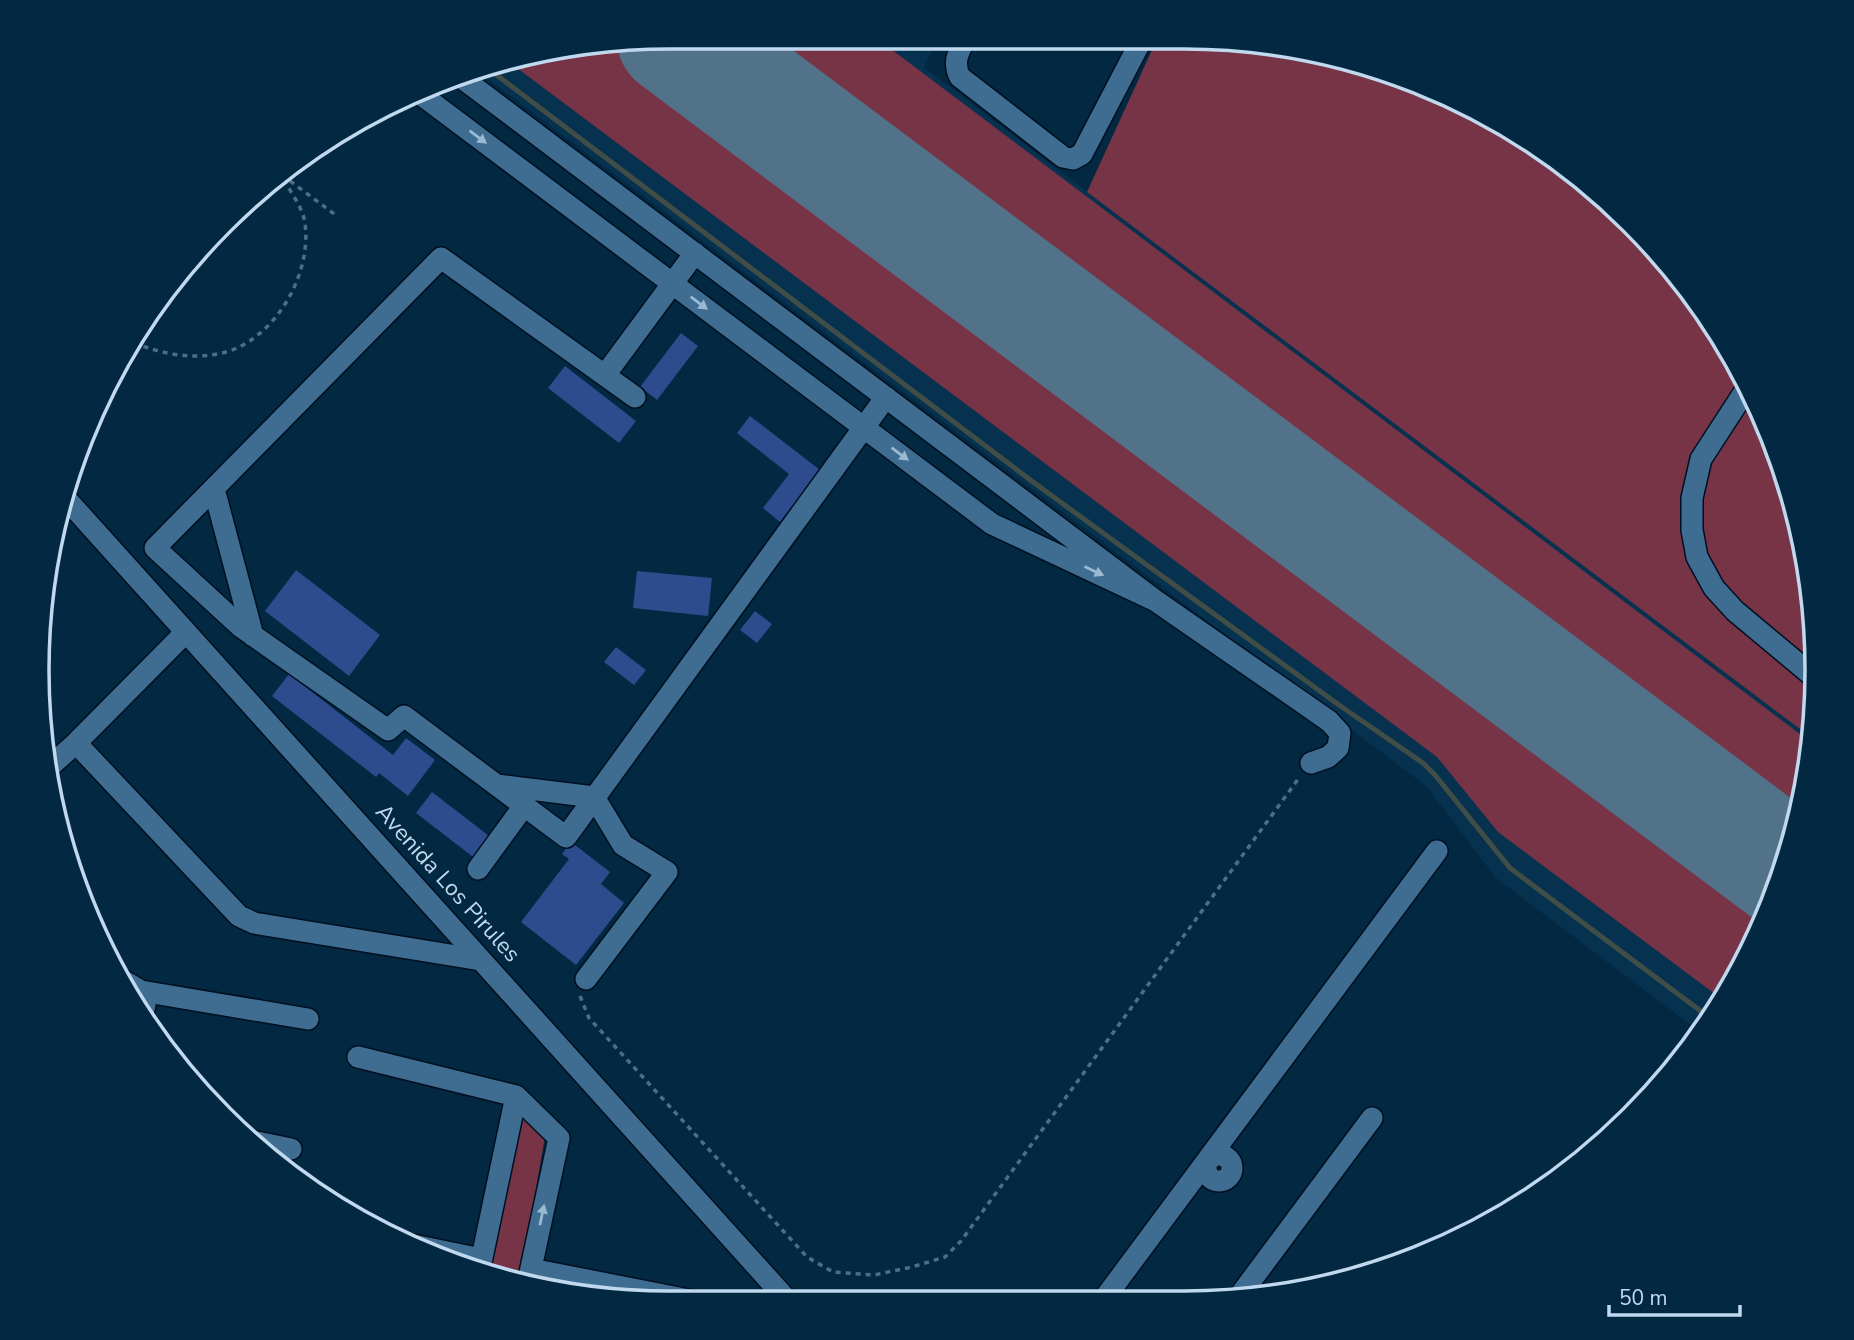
<svg xmlns="http://www.w3.org/2000/svg" width="1854" height="1340" font-family="'Nunito Sans',sans-serif">
<style>
.built{fill:#06314f}
.green{fill:#773447}
.lines{fill:none;stroke-linecap:round;stroke-linejoin:round}
.stream{stroke:#414e47;stroke-width:5}
.runway{stroke:#52728a;stroke-width:119}
.building{fill:#2e4b8d}
.minor-casing{stroke:#001021;stroke-width:24}
.path{stroke:#4e6e85;stroke-width:3.5;stroke-dasharray:5 5;stroke-linecap:butt}
.minor{stroke:#3f6d92;stroke-width:21}
.oneway{fill:#9ab9d2}
.labels{text-anchor:middle;dominant-baseline:central;stroke-width:6;stroke-linejoin:round;paint-order:stroke}
.street-label{font-size:23px;fill:#c1d9ee;stroke:#032841}
.rim{fill:none;stroke:#c1d9ee;stroke-width:3.5}
</style>
<rect width="100%" height="100%" fill="#032841"/>
<path class="built" d="M670 37H939L924 67 1087 192 1812 738V752L1784 873 1733 986 1700 1032 1496 878 1426 786 477 71 506 58Z"/>
<path class="green" d="M733 37H875L1812 743V752L1794 831Z
M1158 37H1184L1341 57 1554 161 1686 284 1752 390 1796 506 1816 628 1812 738 1087 192Z
M626 43 1771 902 1733 986 1723 1000 1498 832 1437 757 505 59Z
M518 1103 546 1131 520 1280 480 1272Z"/>
<g class="lines">
<path class="stream" d="M486 67 1033 482 1339 705 1423 763 1435 775 1510 868 1710 1018"/>
<path class="runway" d="M676 37 1785 868"/>
</g>
<path class="building" d="M681 333 698 346 657 400 640 387Z
M565 366 636 421 619 443 548 388Z
M750 416 820 470 780 522 763 508 789 474 737 433Z
M296 570 380 635 349 676 265 611Z
M637 571 712 578 708 616 633 608Z
M755 611 772 624 757 643 740 630Z
M616 647 646 670 634 685 604 662Z
M289 674 393 755 406 738 435 760 408 796 379 773 376 777 272 696Z
M432 792 493 839 477 860 416 813Z
M571 842 610 872 601 884 624 903 576 965 521 922 569 859 562 854Z"/>
<g class="lines">
<g class="minor-casing">
<path id="minor" d="M966 37C959 51 952 62 960 77L1063 157 1073 159 1082 154 1143 37
M423 96 992 524 1156 601 462 78
M605 375 695 253
M1749 385 1701 459 1692 498V530L1697 557 1714 588 1735 611 1814 677
M635 397 441 258 155 548 241 627 388 730 404 716 566 837 886 397
M214 489 253 636
M68 501 788 1301
M1156 601 1329 721 1340 733 1338 748 1328 757 1311 763
M76 743 239 916 254 923 481 960
M47 769 76 743 186 632
M497 785 594 797 623 845 667 872 586 979
M478 869 524 806
M124 981 141 991 145 1005 143 1013
M141 991 308 1019
M358 1057 516 1096
M247 1140 291 1149
M1206 1168a13 13 0 1 1 26 0a13 13 0 1 1-26 0Z
M413 1245 481 1259
M531 1269 694 1301
M479 1272 516 1096 559 1138 528 1282
M1238 1298 1372 1118
M1104 1299 1437 851"/>
</g>
<path class="path" d="M282 175 337 216
M134 343C163 354 191 360 222 353 275 341 315 271 304 218 300 204 289 189 281 176
M580 996 589 1018 807 1257 833 1272 874 1275 912 1267 945 1257 961 1241 1299 778"/>
<use href="#minor" class="minor"/>
</g>
<defs><path id="oneway-solid" d="M-6-.8H1V-3.2L6.5 0L1 3.2V.8H-6Z" transform="scale(1.75)"/></defs>
<g class="oneway">
<use href="#oneway-solid" transform="translate(478 137) rotate(37)"/>
<use href="#oneway-solid" transform="translate(699 303) rotate(37)"/>
<use href="#oneway-solid" transform="translate(900 454) rotate(37)"/>
<use href="#oneway-solid" transform="translate(1094 571) rotate(25)"/>
<use href="#oneway-solid" transform="translate(542 1215) rotate(-78)"/>
</g>
<g class="labels">
<g class="street-label">
<text transform="translate(448 883) rotate(48)">Avenida Los Pirules</text>
</g>
</g>
<path d="M0 0H1854V1340H0ZM670 49H1184A621 621 0 0 1 1805 670V670A621 621 0 0 1 1184 1291H670A621 621 0 0 1 49 670V670A621 621 0 0 1 670 49Z" fill="#032841" fill-rule="evenodd"/>
<path class="rim" d="M670 49H1184A621 621 0 0 1 1805 670V670A621 621 0 0 1 1184 1291H670A621 621 0 0 1 49 670V670A621 621 0 0 1 670 49Z"/>
<path d="M1609 1305v10h131v-10" fill="none" stroke="#c1d9ee" stroke-width="3.5"/>
<text x="1619" y="1305" font-size="21" fill="#c1d9ee" stroke="#032841" stroke-width="5" paint-order="stroke">50 m</text>
</svg>
